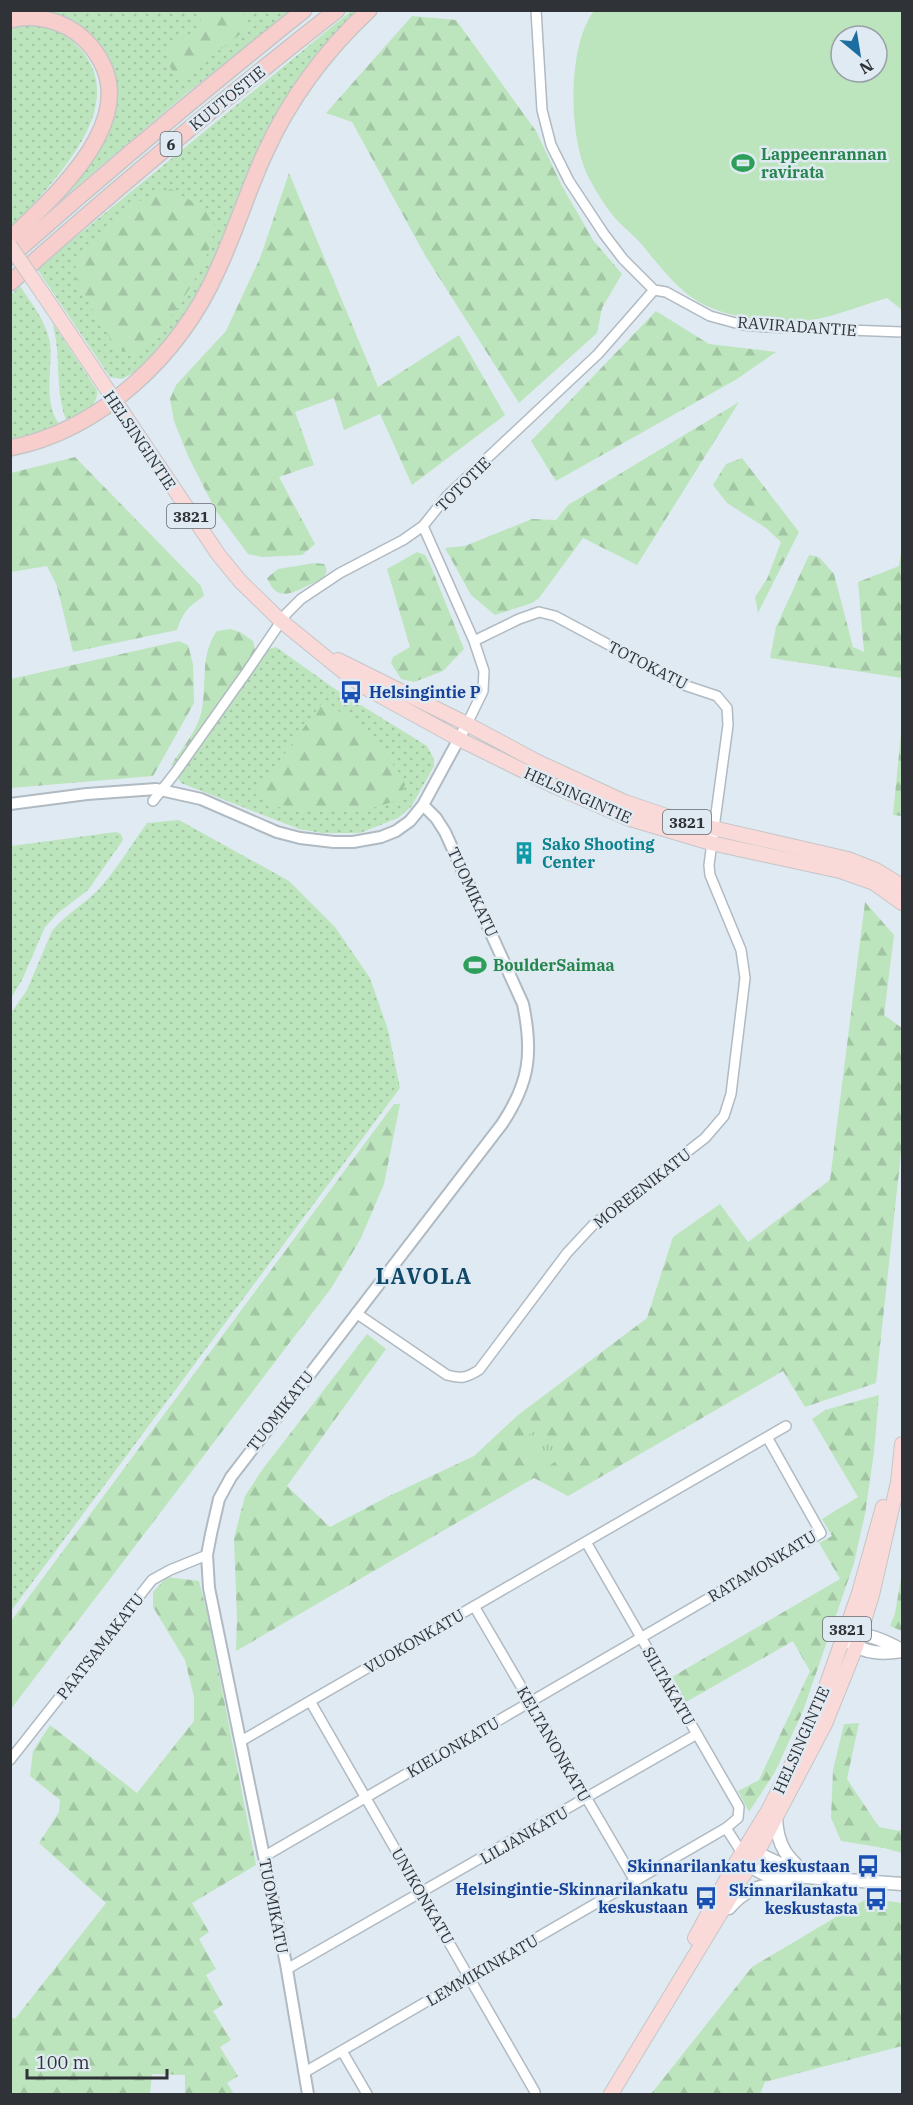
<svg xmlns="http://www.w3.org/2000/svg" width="913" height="2105" font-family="'IBM Plex Serif',serif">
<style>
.grass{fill:url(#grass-dots)}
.forest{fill:url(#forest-firs)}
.park{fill:url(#park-tufts)}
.garden{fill:#bce5bd;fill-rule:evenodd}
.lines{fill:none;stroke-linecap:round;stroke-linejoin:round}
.minor-casing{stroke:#b0bac2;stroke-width:12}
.tertiary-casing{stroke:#b0bac2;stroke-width:14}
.secondary-casing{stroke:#b0bac2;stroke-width:15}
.primary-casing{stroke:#c5c6c7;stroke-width:16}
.trunk-casing{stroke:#c5c6c7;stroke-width:18}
.minor{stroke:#fff;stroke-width:9}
.tertiary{stroke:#fff;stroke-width:10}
.secondary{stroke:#fff;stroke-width:12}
.primary{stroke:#f9dad9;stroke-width:14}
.trunk{stroke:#f7cecc;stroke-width:15}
.primary-bridge-casing{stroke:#c5c6c7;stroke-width:16;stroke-linecap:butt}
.primary-bridge{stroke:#f9dad9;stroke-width:14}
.labels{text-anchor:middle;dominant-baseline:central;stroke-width:5;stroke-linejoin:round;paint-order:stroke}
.shield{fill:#e0eaf2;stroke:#64696e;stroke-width:1.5}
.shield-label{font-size:15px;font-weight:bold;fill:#2f3236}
.street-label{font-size:16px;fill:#2f3236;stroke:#e0eaf2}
.leisure-label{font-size:16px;font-weight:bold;fill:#27864d;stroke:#e0eaf2;text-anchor:start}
.transit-label{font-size:16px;font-weight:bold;fill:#164399;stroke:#e0eaf2;text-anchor:end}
.culture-label{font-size:16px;font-weight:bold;fill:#0d838f;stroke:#e0eaf2;text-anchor:start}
.district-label{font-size:22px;font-weight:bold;letter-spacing:1.5px;fill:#0f4869;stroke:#e0eaf2}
</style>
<defs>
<pattern id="grass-dots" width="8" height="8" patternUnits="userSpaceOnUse" patternTransform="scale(1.5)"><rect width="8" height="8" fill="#bce5bd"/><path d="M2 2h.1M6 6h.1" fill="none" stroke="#a2c5a3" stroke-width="1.8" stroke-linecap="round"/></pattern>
<pattern id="forest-firs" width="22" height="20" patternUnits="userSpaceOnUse" patternTransform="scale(1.5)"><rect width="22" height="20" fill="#bce5bd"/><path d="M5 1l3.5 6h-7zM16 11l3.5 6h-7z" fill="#a2c5a3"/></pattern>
<pattern id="park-tufts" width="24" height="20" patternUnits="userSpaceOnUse" patternTransform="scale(1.5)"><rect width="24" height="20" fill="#bce5bd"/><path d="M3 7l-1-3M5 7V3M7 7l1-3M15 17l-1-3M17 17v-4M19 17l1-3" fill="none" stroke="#a2c5a3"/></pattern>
</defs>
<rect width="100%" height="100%" fill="#e0eaf2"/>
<path class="grass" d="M10 11H292L189 91 56 204C74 181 96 159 108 133 128 90 110 36 65 17 49 10 28 13 11 14Z
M351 11H359C343 27 326 43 312 60 291 87 274 120 259 150 222 224 202 339 122 379L110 377 37 269Z
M30 24C54 28 74 37 87 58 125 116 46 188 11 229V27Z
M20 286C32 304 46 321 50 343 53 370 42 402 60 425L11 440V295Z
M54 325 97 390C99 407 80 414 67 422 54 391 62 359 53 326Z
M276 647 335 689 427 746 434 759V766L411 807 398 818 360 833H322L299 829 181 783 177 777 269 649Z
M179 820 289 881 335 927 370 978 388 1030 400 1088 11 1611V1013L27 990 52 931C65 915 83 905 97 891 116 871 131 845 147 823Z
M116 832 121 834 123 840 88 890 58 913 45 927 22 980 11 998V846Z"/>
<path class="forest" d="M241 11C248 18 247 25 242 33L178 81 169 65 167 46C186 36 199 34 203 12Z
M412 16 456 20 536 131 562 186 593 240 622 274 602 308 597 333 519 403 426 257 352 122 326 113Z
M289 173 378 387 459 335 505 415 412 485 380 414 344 430 334 398 295 412 314 465 279 477 315 544 302 555 262 557 248 554 216 511 188 456 174 421 170 399 176 385 226 331 260 258Z
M171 189 210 212C212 217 215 224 214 230 209 268 167 324 142 353L132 355 116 347 99 321 77 281 75 261 140 201Z
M656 311 709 344 776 352 737 379 556 481 531 441Z
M739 402 637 565 583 538 539 598 532 603 495 615 471 595 445 548 465 546 532 519 556 520 568 505Z
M75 457 201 586 204 596C188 607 183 612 177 630L73 652 57 586 47 566 11 572V473Z
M742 458 799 532 758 613 755 597 767 579 781 542 766 528 727 503 713 485 726 464Z
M902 546V678L770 658 776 627 809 555 819 557 834 574 853 647 864 652 858 582 899 566Z
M417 552 425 555 430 564 464 649 443 671 414 682 401 679 391 663 393 657 410 647 387 569Z
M315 563 324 564C326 567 327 569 326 573 324 579 316 582 311 584 292 593 277 603 267 578L278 569Z
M230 629 240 632 253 641 255 650 176 766 171 765C183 747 199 729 202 708 207 682 200 654 217 631Z
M179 641 188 645 193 664 194 703 153 776 11 788V679Z
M324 700 369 733 406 782 399 800 359 812 276 807 255 794Z
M902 724V816L893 815Z
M865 902 894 935 884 1015 902 1028V1144L876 1383 805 1407 783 1371 568 1496 534 1478 236 1651 237 1619 234 1538 245 1496 262 1470 367 1334 386 1349 287 1486 330 1527 389 1496 474 1456 518 1415 647 1318 673 1237 720 1204 748 1242 830 1180Z
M394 1104H400L384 1184 361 1238 332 1287 11 1709V1621Z
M879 1395 874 1452 865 1514 854 1563 803 1711 775 1772 749 1812 738 1791 759 1780 810 1671 793 1641 686 1702 672 1677 840 1579 819 1543 832 1536 822 1519 858 1497 812 1419 825 1410Z
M902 1573V1631L890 1626 895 1613Z
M167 1577 199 1581 208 1617 256 1865 192 1903 209 1932 199 1939 216 1969 206 1975 223 2005 213 2011 231 2040 220 2047 238 2076 227 2083 234 2094H185V2075L152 2074 150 2094H11L10 2016 15 2019 106 1903 39 1843 59 1812 60 1800 30 1776 33 1751 50 1725 137 1793 194 1721V1697L185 1660 153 1607V1592Z
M859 1723 847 1779 879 1827 899 1831 902 1829V1853L884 1848 841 1841 831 1818 833 1770 844 1724Z
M868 1898 902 1903V2046L765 2082 760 2094H651L752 1967Z"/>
<path class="park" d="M541 1428 564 1455 545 1469 513 1443Z"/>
<path class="garden" d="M594 11H902V310L887 298C865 304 844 313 822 318 791 326 738 320 709 307 681 295 662 269 643 246 634 235 623 227 614 217 604 205 596 191 589 178 568 139 567 46 594 11ZM841 36H877V72H841Z"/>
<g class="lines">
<g class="minor-casing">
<path id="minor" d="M536 10 542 110 551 145 569 181 604 234 623 259 654 290 666 292 710 316 743 325 768 327 902 332
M423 526 474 641 484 671 483 691 467 724
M153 801 175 773 246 673 286 614 301 599 340 573 403 540 423 526 447 496 598 354 654 290
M356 1313 447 1375C461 1379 466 1378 479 1370L567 1253 593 1225 705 1138 724 1116 731 1094 745 978 741 950 710 875 709 865 728 725 727 708 717 696 684 685 555 616 539 612 519 619 474 641
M474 1606 635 1881
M310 1701 535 2092
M241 1741 786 1426
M10 1760 152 1580 170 1570 207 1555
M726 1828 742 1853
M265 1856 821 1533 767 1437
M287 1969 697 1734
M342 2051 367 2094
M305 2072 726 1828 738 1818 739 1807 586 1542"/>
</g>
<g class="tertiary-casing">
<path id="tertiary" d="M10 804 87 794 156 789 201 799 277 832 300 838 334 842H353L381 837 396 831 410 821 423 805 467 724
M308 2094 286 1964 209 1588 207 1555 211 1534 219 1499 231 1477 502 1124C530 1082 533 1052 523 1004L445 832 436 818 423 805"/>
</g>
<g class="secondary-casing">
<path id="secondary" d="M850 1636C868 1632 887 1642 902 1650
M849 1642C866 1654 883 1654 902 1651
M776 1817C777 1848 788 1858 809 1877
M757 1853 800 1873
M749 1866 764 1874 902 1884
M729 1908C747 1886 764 1886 790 1881"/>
</g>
<g class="primary-casing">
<path id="primary" d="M43 294 218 554 240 581 280 620 350 677 368 689 459 739 554 786 627 818 711 843 840 871 874 883 902 903
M338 660 467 724 536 761 625 802 678 820 848 859 876 870 902 886
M695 1938 731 1871 768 1811 815 1718 859 1593 883 1507
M611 2094 757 1853 825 1724 856 1647 872 1595 898 1482 902 1444"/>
</g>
<g class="trunk-casing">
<path id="trunk" d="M10 20C35 13 64 21 83 38 156 108 59 191 10 239
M10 257C106 172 204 90 304 10
M10 283C116 188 225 98 337 10
M10 448C102 430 180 354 217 271 235 233 247 192 265 153 289 100 326 50 369 10"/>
</g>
<use href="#minor" class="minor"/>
<use href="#tertiary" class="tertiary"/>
<use href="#secondary" class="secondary"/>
<use href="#primary" class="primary"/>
<use href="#trunk" class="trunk"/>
<g class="primary-bridge-casing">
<path id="primary-bridge" d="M10 246 43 294"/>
</g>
<use href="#primary-bridge" class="primary-bridge"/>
</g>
<defs>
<g id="stadium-bare" transform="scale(1.8)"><path d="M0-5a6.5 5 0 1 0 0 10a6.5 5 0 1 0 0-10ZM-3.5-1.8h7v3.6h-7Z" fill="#2e9e5b" stroke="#e0eaf2" stroke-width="2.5" paint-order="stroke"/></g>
<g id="bus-bare" transform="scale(1.8)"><path d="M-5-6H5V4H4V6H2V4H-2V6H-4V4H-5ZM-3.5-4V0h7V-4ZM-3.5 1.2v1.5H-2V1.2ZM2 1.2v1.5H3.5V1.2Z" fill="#1a4fb4" stroke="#e0eaf2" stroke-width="2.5" paint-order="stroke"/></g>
<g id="building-bare" transform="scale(1.8)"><path d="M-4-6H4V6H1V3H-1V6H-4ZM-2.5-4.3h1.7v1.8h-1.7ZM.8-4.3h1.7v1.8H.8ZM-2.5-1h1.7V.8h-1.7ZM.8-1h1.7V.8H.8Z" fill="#0f9aa8" stroke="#e0eaf2" stroke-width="2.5" paint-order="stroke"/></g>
</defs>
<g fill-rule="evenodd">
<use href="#stadium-bare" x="743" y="163"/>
<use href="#bus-bare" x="351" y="692"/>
<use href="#building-bare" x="524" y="853"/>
<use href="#stadium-bare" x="475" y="965"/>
<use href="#bus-bare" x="868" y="1866"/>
<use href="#bus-bare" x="706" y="1898"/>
<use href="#bus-bare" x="876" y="1899"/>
</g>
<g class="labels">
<g class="shield">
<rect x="160.5" y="132" width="21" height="24" rx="4.5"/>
<rect x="167" y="504" width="48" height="24" rx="4.5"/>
<rect x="663" y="810" width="48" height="24" rx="4.5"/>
<rect x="823" y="1617" width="48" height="24" rx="4.5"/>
</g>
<g class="shield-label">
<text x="171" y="144">6</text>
<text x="191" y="516">3821</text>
<text x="687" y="822">3821</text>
<text x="847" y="1629">3821</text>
</g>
<g class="street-label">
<text transform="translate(227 98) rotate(-39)">KUUTOSTIE</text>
<text transform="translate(797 326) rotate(4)">RAVIRADANTIE</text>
<text transform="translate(140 440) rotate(56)">HELSINGINTIE</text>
<text transform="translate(463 484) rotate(-45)">TOTOTIE</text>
<text transform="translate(648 665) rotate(27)">TOTOKATU</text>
<text transform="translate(578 795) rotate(24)">HELSINGINTIE</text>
<text transform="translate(473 892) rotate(65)">TUOMIKATU</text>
<text transform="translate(642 1188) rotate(-38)">MOREENIKATU</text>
<text transform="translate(280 1411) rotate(-52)">TUOMIKATU</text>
<text transform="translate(762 1566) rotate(-31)">RATAMONKATU</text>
<text transform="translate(414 1641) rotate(-30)">VUOKONKATU</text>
<text transform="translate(100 1646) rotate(-52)">PAATSAMAKATU</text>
<text transform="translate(669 1686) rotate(60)">SILTAKATU</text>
<text transform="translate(801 1740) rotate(-66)">HELSINGINTIE</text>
<text transform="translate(554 1744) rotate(60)">KELTANONKATU</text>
<text transform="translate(453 1747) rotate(-30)">KIELONKATU</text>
<text transform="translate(524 1835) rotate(-30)">LILJANKATU</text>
<text transform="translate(423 1896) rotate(60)">UNIKONKATU</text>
<text transform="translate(274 1906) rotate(79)">TUOMIKATU</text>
<text transform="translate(482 1970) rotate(-30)">LEMMIKINKATU</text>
</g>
<g class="leisure-label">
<text x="761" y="154">Lappeenrannan<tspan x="761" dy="18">ravirata</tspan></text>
<text x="493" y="965">BoulderSaimaa</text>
</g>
<g class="transit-label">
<text x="369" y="692" text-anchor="start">Helsingintie P</text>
<text x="850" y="1866">Skinnarilankatu keskustaan</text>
<text x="688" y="1889">Helsingintie-Skinnarilankatu<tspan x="688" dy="18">keskustaan</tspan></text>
<text x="858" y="1890">Skinnarilankatu<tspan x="858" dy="18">keskustasta</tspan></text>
</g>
<g class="culture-label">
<text x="542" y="844">Sako Shooting<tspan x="542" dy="18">Center</tspan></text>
</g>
<g class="district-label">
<text x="424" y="1275">LAVOLA</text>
</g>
</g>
<rect width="913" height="2105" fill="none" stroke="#2f3236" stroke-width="24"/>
<g transform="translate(859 54) rotate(150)"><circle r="28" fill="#e0eaf2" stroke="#99a0a7" stroke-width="1.5"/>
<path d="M0-4.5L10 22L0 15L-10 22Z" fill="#1b6e9f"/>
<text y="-9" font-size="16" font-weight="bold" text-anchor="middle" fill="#2f3236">N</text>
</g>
<path d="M27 2069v9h140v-9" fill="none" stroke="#2f3236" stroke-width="3"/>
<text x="36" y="2069" font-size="18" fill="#2f3236" stroke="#e0eaf2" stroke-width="4.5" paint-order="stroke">100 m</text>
</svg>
